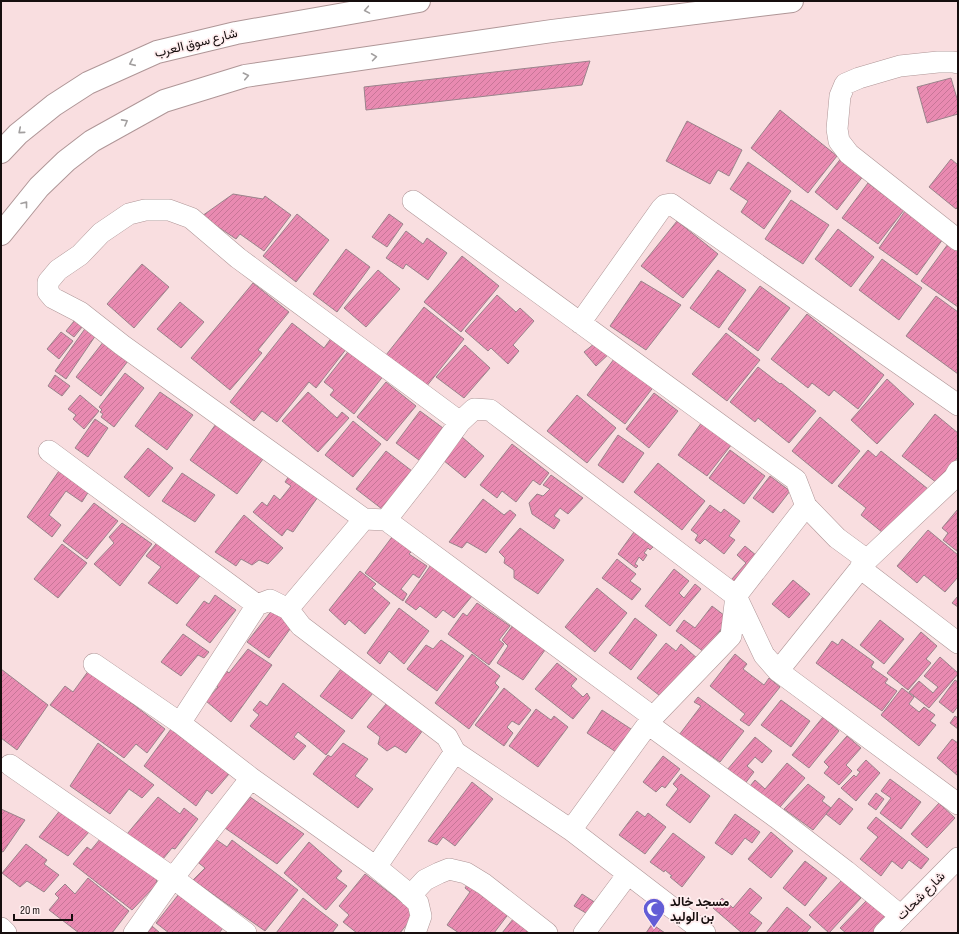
<svg xmlns="http://www.w3.org/2000/svg" width="959" height="934" font-family="'Sofia Sans Condensed',Vazirmatn,sans-serif">
<style>
.building{fill:url(#building-hatch);stroke:#9a838b}
.lines{fill:none;stroke-linecap:round;stroke-linejoin:round}
.minor-casing{stroke:#af9697;stroke-width:22}
.secondary-casing{stroke:#af9697;stroke-width:24}
.minor{stroke:#fff;stroke-width:21}
.secondary{stroke:#fff;stroke-width:22}
.oneway{stroke:#a29f9f}
.labels{text-anchor:middle;dominant-baseline:central;stroke-width:3.5;stroke-linejoin:round;paint-order:stroke}
.street-label{font-size:13px;fill:#160e0e;stroke:#ffeeef}
.poi-label{font-size:13px;font-weight:bold;fill:#160e0e;stroke:#ffeeef;text-anchor:start}
</style>
<defs>
<pattern id="building-hatch" width="6" height="6" patternUnits="userSpaceOnUse"><rect width="6" height="6" fill="#e98ab1"/><path d="M-1 1l2-2M0 6l6-6M5 7l2-2" fill="none" stroke="#c77697"/></pattern>
</defs>
<rect width="100%" height="100%" fill="#f9dee0"/>
<path class="building" d="M590 61 582 85 366 110 364 87Z
M951 78 958 102V114L927 123 917 87Z
M780 110 837 156 808 193 751 148Z
M687 121 742 150 729 176 718 170 710 184 666 161Z
M842 157 864 175 837 210 815 192Z
M951 159 958 165V207L956 209 929 187Z
M748 162 791 191 764 229 741 212 748 201 730 189Z
M868 183 904 210 878 244 842 218Z
M233 194 263 199 265 196 291 215 264 251 240 234 236 239 202 216Z
M791 200 829 225 803 264 765 239Z
M905 211 943 239 917 275 879 248Z
M297 214 329 240 296 282 263 256Z
M389 214 403 224 387 247 372 237Z
M677 221 718 254 683 298 641 266Z
M838 229 874 257 851 287 815 259Z
M406 231 423 244 427 238 447 253 428 280 406 264 403 269 386 258Z
M948 244 958 251V307L921 281Z
M346 249 370 267 337 312 313 294Z
M462 256 499 286 461 332 424 302Z
M882 259 922 288 899 320 859 290Z
M142 264 169 287 134 328 107 304Z
M378 270 400 289 366 327 344 308Z
M718 270 746 290 719 328 690 308Z
M641 281 681 305 646 350 610 326Z
M253 283 289 312 258 350 262 353 230 390 191 358Z
M760 286 790 308 758 351 728 329Z
M497 295 516 312 520 308 534 321 513 345 519 351 508 364 491 348 488 351 465 331Z
M936 296 958 312V374L906 336Z
M180 302 204 322 181 348 157 329Z
M424 307 464 339 426 387 386 355Z
M807 314 884 375 858 409 834 390 829 396 812 383 808 388 771 359Z
M79 315 87 321 74 337 66 331Z
M89 323 98 332 66 379 55 371Z
M292 323 324 348 332 337 347 348 316 388 309 382 277 422 262 411 254 421 230 402Z
M61 332 73 341 59 359 47 349Z
M726 333 760 360 727 401 692 374Z
M600 339 611 352 596 366 584 352Z
M104 341 128 361 101 396 76 377Z
M465 345 490 368 464 398 436 377Z
M350 349 384 375 354 414 330 395 334 390 324 382Z
M617 355 655 385 625 424 587 395Z
M758 367 780 384 781 383 816 411 789 443 758 418 755 422 730 402Z
M125 373 144 388 114 427 101 417 103 414 100 412 102 410 99 407Z
M55 375 70 386 62 396 48 386Z
M887 379 914 404 877 444 851 420Z
M386 382 416 406 387 441 357 417Z
M160 392 193 415 167 450 135 426Z
M308 392 337 418 342 412 349 418 318 452 282 421Z
M654 393 678 411 649 448 626 429Z
M80 395 99 411 84 429 73 419 76 415 68 409Z
M577 395 616 428 587 463 547 431Z
M420 411 447 431 423 463 396 443Z
M935 414 958 433V457L937 483 902 456Z
M221 417 269 451 237 494 190 460Z
M820 417 860 451 832 484 792 451Z
M95 419 108 428 88 457 75 448Z
M353 421 381 444 353 477 325 455Z
M702 422 732 444 707 476 678 455Z
M618 435 644 453 623 483 598 465Z
M462 437 484 456 465 478 443 460Z
M512 444 549 473 540 485 533 480 516 502 502 491 497 498 480 485Z
M148 448 173 468 149 497 124 477Z
M730 450 765 476 744 504 709 478Z
M868 450 876 457 881 451 928 489 888 537 861 515 866 508 838 486Z
M386 451 412 471 382 509 356 489Z
M658 463 705 501 682 530 634 492Z
M61 468 89 491 82 502 66 491 49 515 61 525 52 537 27 517Z
M182 473 215 495 195 522 162 501Z
M551 475 583 498 568 514 560 508 554 516 560 520 554 529 532 514 529 503 537 494 543 496 550 489 543 485Z
M289 476 318 497 293 532 287 529 282 536 253 512 262 502 267 506 274 495 280 500 291 486 285 482Z
M770 476 790 491 773 513 753 498Z
M483 499 504 515 510 510 516 515 486 553 467 542 462 548 449 542Z
M94 503 118 521 87 559 63 541Z
M710 505 721 513 724 509 740 521 729 536 735 540 724 554 705 539 700 544 695 540 698 535 691 530Z
M958 509V552L943 540 948 533 942 528Z
M244 515 283 548 268 564 259 560 252 565 241 559 236 566 215 552Z
M122 523 152 544 120 586 94 564 114 543 109 537Z
M520 528 564 560 538 594 514 578V570L504 563 505 558 499 552Z
M928 530 958 555V577L945 592 924 575 917 583 897 566Z
M634 532 653 547 650 550 648 548 644 553 647 555 643 561 639 557 635 564 638 566 636 568 618 554Z
M395 533 415 548 409 554 427 566 419 578 413 574 401 589 407 594 403 601 365 573Z
M160 539 204 571 177 604 148 583 161 567 146 556Z
M62 544 87 563 58 598 34 579Z
M745 546 763 561 741 587 731 580 746 563 737 555Z
M435 559 477 590 454 618 443 610 436 618 420 606 416 610 405 602Z
M617 559 636 574 630 581 641 589 632 600 602 578Z
M674 569 689 581 679 593 684 598 695 584 701 589 670 626 645 606Z
M360 571 376 584 372 588 390 603 365 634 349 620 345 625 329 610Z
M793 580 810 594 789 618 772 604Z
M597 588 627 613 595 652 565 627Z
M215 595 236 610 210 643 186 625 204 601 209 604Z
M958 596V607L952 603Z
M477 603 510 626 499 640 504 644 489 665 448 634 463 613 467 616Z
M712 606 729 619 704 652 676 631 684 620 695 628Z
M399 608 429 631 404 664 389 651 380 664 367 653Z
M273 609 293 625 269 658 247 642Z
M635 618 657 635 631 670 609 653Z
M880 620 904 639 884 664 860 645Z
M513 625 548 646 523 680 497 663 508 646 502 640Z
M921 632 937 646 926 659 931 663 908 690 887 673Z
M183 634 209 652 204 658 198 655 181 676 161 662Z
M842 639 874 662 871 667 888 679 885 683 897 691 882 711 816 663 832 641 838 645Z
M441 640 464 656 437 691 407 669 426 645 433 649Z
M666 643 676 651 681 644 698 659 664 699 637 678Z
M248 649 272 665 231 722 206 701 218 687 214 682 223 668 229 673Z
M472 654 500 676 495 683 499 687 469 729 435 703Z
M735 654 747 664 743 669 764 685 769 678 780 687 749 726 740 720 745 714 710 686Z
M940 657 958 673V674L929 708 909 692 919 681 933 693 938 687 924 676Z
M557 663 577 679 571 686 583 697 587 693 590 698 573 719 535 689Z
M344 665 377 688 352 719 320 696Z
M1 669 48 705 17 750 1 738Z
M89 670 165 729 147 753 136 744 124 758 50 705 65 686 73 692Z
M955 680 958 682V706L953 713 939 702Z
M283 683 345 731 326 755 298 732 294 737 306 746 294 760 250 726 259 715 253 710 260 701 267 706Z
M504 688 531 710 519 725 512 721 507 727 513 733 504 746 475 725Z
M902 688 914 697 909 704 919 712 924 707 935 715 930 721 936 725 919 746 881 715Z
M698 697 744 731 720 762 697 746 693 751 676 739 701 706 694 702Z
M391 698 426 726 406 753 395 746 387 751 378 744 380 737 367 727Z
M781 700 810 721 791 747 761 725Z
M536 709 551 720 554 716 568 727 538 767 509 746Z
M602 710 631 729 616 752 587 733Z
M955 716 958 718V729L950 723Z
M823 717 839 731 809 768 792 755Z
M171 729 229 774 212 794 207 790 196 806 144 766Z
M847 736 861 748 846 765 852 771 839 785 824 773 829 767 824 762Z
M755 737 772 751 762 763 755 757 747 766 754 772 744 785 727 770Z
M952 739 958 743V776L937 758Z
M98 743 154 785 142 798 129 789 110 814 70 786Z
M343 743 368 759 355 776 373 789 358 808 313 774 328 755 331 757Z
M663 756 680 769 665 788 662 786 656 792 643 782Z
M866 760 880 773 856 801 841 788 854 775 856 777 860 772 857 770Z
M787 763 805 778 774 814 746 791 755 780 765 789Z
M681 774 710 796 690 823 666 805 678 789 673 784Z
M890 779 921 802 901 829 880 813 891 798 881 791Z
M472 782 493 799 455 846 443 837 437 845 428 841Z
M808 784 825 797 822 801 831 808 813 830 784 809Z
M876 793 884 799 876 810 868 804Z
M158 797 180 814 184 808 198 819 175 849 172 848 163 859 127 834Z
M250 797 304 834 277 864 225 828Z
M839 798 853 809 840 825 826 814Z
M939 803 955 818 927 848 911 834Z
M65 804 89 832 68 856 39 837Z
M1 809 25 820 3 852 1 851Z
M637 811 645 817 648 813 666 827 645 854 619 835Z
M735 814 760 832 752 843 745 838 732 855 715 843Z
M876 817 929 859 921 869 909 860 902 869 892 861 881 876 860 859 878 837 867 828Z
M771 832 793 851 771 878 748 859Z
M105 833 155 869 157 884 132 910 73 864 87 847 91 850Z
M673 833 705 857 682 887 670 877 672 876 665 870 664 872 650 862Z
M208 834 227 847 232 840 298 890 265 931 193 880 205 868 190 856Z
M309 842 342 871 336 878 347 886 326 910 284 873Z
M26 844 47 860 44 864 59 875 44 892 27 881 20 887 2 873Z
M805 861 827 878 805 906 783 888Z
M365 874 416 913 400 933H357L343 922 349 915 339 906Z
M472 877 513 908 494 933H459L447 925 470 892 465 888Z
M88 878 129 911 112 933H79L49 910 59 898 55 894 65 884 75 894Z
M842 880 861 898 829 933 809 915Z
M750 888 762 898 749 913 762 923 754 933H742L713 908 722 898 733 908Z
M182 890 226 924 219 933H169L156 923Z
M582 894 599 905 591 916 574 906Z
M303 898 338 925 332 933H276Z
M867 900 888 919 874 933H846L840 928Z
M787 907 811 927 806 933H766Z
M517 914 542 933H502Z
M652 924 665 933H646Z
M152 926 160 933H147Z"/>
<g class="lines">
<g class="minor-casing">
<path id="minor" d="M958 63 953 62H938L900 66 859 78 845 84 840 96 837 129 839 141 849 154 958 240
M413 201 796 480 806 506 837 538 867 560
M580 323 661 209 665 205 671 204 958 405
M460 422 238 258 191 218 169 210H145L129 214 101 233 80 255 58 270 48 282V292L53 298 80 312 122 345 364 519 386 520 653 717
M49 451 257 605 270 600 288 609 301 626 447 737 455 752 571 830 653 717 731 636 736 596 806 506
M386 520 426 469 460 422 474 409 490 410 736 596 764 655 778 671 958 804
M860 568 958 643
M288 609 364 519
M94 664 180 723 251 778 376 867 403 889 418 903 421 916 415 933
M778 671 867 560 954 478 958 471
M180 723 257 605
M648 724 777 818 846 871 901 916
M10 765 173 878 246 933
M571 830 705 933
M376 867 455 752
M410 896 425 880 439 873 449 869 466 873 484 884 547 933
M1 928 6 933
M134 933 173 878 251 778
M584 933 628 874
M884 933 958 858"/>
</g>
<g class="secondary-casing">
<path id="secondary" d="M1 152 18 134 54 105 88 83 157 52 236 33 419 1
M1 234 39 187 66 161 92 141 164 101 245 76 552 31 792 1"/>
</g>
<use href="#minor" class="minor"/>
<use href="#secondary" class="secondary"/>
</g>
<defs><path id="oneway-chevron" d="M-2-3.5L2.5 0L-2 3.5" fill="none" stroke-width="1.6" stroke-linecap="round" stroke-linejoin="round"/></defs>
<g class="oneway">
<use href="#oneway-chevron" transform="translate(367 10) rotate(170)"/>
<use href="#oneway-chevron" transform="translate(374 57) rotate(-8)"/>
<use href="#oneway-chevron" transform="translate(132 63) rotate(156)"/>
<use href="#oneway-chevron" transform="translate(246 76) rotate(-12)"/>
<use href="#oneway-chevron" transform="translate(125 122) rotate(-29)"/>
<use href="#oneway-chevron" transform="translate(21 131) rotate(140)"/>
<use href="#oneway-chevron" transform="translate(25 204) rotate(-52)"/>
</g>
<defs>
<g id="mosque-pin" transform="scale(1.15)"><path d="M0 17L-7.5 6A9.5 9.5 0 1 1 7.5 6Z" fill="#635dd6" stroke="#ffeeef"/><path d="M3.5-4.9A6 6 0 1 0 3.5 4.9A5 5 0 1 1 3.5-4.9Z" fill="#fff"/></g>
</defs>
<g fill-rule="evenodd">
<use href="#mosque-pin" x="654" y="909"/>
</g>
<g class="labels">
<g class="street-label">
<text transform="translate(196 43) rotate(-14)">شارع سوق العرب</text>
<text transform="translate(921 896) rotate(-45)">شارع شحات</text>
</g>
<g class="poi-label">
<text x="670" y="902">مسجد خالد<tspan x="670" dy="15">بن الوليد</tspan></text>
</g>
</g>
<rect width="959" height="934" fill="none" stroke="#160e0e" stroke-width="4"/>
<path d="M14 914v6h58v-6" fill="none" stroke="#160e0e" stroke-width="2"/>
<text x="20" y="914" font-size="12" fill="#160e0e" stroke="#ffeeef" stroke-width="3" paint-order="stroke">20 m</text>
</svg>
